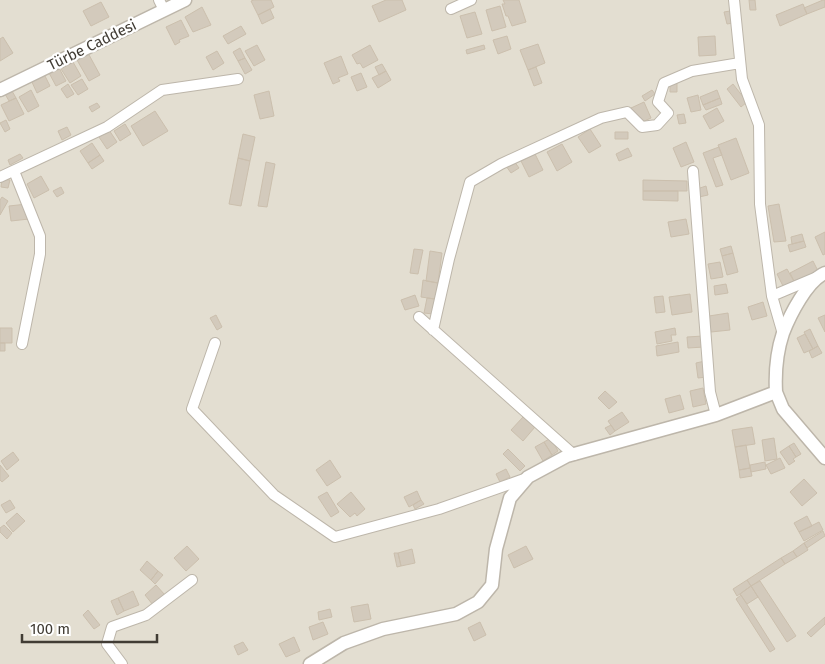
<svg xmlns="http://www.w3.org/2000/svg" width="825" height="664" font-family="'Fira Sans',sans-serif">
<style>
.residential{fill:#e3ded1}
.building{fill:#d3cabc;stroke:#cbbfad}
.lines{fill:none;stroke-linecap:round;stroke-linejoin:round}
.minor-casing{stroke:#bdb6aa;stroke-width:12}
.tertiary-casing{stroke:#bdb6aa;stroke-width:15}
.minor{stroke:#fff;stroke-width:10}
.tertiary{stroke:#fff;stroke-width:12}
.labels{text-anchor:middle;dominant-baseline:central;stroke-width:4.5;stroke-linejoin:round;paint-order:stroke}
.street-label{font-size:15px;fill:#413c34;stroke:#fff}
</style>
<rect width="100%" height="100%" fill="#f0ece3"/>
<path class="residential" d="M0 0H825V664H0Z"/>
<path class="building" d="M254 0H271L274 7 258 15 251 1Z
M386 0H402L406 10 379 22 372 6Z
M503 0H519L526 22 512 26 508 16H506L502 4H505Z
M749 0H755L756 10H750Z
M823 0H825V7L807 14 804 8Z
M101 2 109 17 91 26 83 11Z
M803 4 807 14 780 26 776 15Z
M500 6 506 27 492 31 486 10Z
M202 7 211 25 193 32 185 17Z
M270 9 274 18 262 24 258 15Z
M730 11 733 23 727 24 724 12Z
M475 12 482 34 467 38 460 16Z
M181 20 189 36 179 40 180 42 175 45 166 27Z
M241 26 246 34 228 44 223 36Z
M507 36 511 49 498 54 493 40Z
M715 36 716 55 699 56 698 37Z
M3 37 13 53 0 61V39Z
M538 44 545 63 528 70 520 50Z
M257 45 265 60 254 66 245 51Z
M370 45 378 60 363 68 360 63 357 64 352 55Z
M484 45 485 49 467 54 466 50Z
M240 48 245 58 238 61 233 52Z
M217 51 224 63 213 70 206 57Z
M88 53 100 75 89 81 77 60Z
M341 56 348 74 338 78 340 81 333 84 324 63Z
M245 58 252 70 245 74 238 61Z
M73 62 81 76 70 83 61 69Z
M382 64 386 71 379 75 375 67Z
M58 66 66 81 56 86 48 71Z
M536 67 542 83 534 86 528 70Z
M386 71 391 80 378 88 372 78Z
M361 73 367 87 357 91 351 77Z
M44 74 50 86 37 93 31 80Z
M82 79 88 89 78 95 71 85Z
M670 83H677V92H670Z
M68 84 74 94 67 98 61 89Z
M733 84 747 102 741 107 727 89Z
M31 90 39 106 28 112 19 97Z
M652 90 655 94 645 101 642 96Z
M717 90 720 98 703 105 700 97Z
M12 91 16 98 9 101 5 94Z
M269 91 274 116 260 119 254 95Z
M698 95 701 110 691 112 687 98Z
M16 98 24 114 9 121 1 105Z
M720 98 722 104 706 110 703 105Z
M644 102 651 118 638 124 631 108Z
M97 103 100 107 92 112 89 107Z
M717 108 724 121 710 129 703 116Z
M155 111 168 131 143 146 131 126Z
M684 114 686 123 679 124 677 115Z
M6 120 10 129 5 132 0 123Z
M125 124 131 134 120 141 114 131Z
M67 127 71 135 62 140 58 131Z
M590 129 601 146 589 153 578 137Z
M109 130 117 142 107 149 99 137Z
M615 132H628V139H615Z
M243 134 255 137 250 161 238 158Z
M736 138 749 173 731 180 718 145Z
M686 142 694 162 681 167 673 148Z
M92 143 100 155 88 163 80 151Z
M562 144 572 162 557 171 547 152Z
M719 147 722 155 713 158 723 185 716 187 703 153Z
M628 148 632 156 619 161 616 154Z
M20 154 23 158 10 165 8 160Z
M535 154 543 170 529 177 521 161Z
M100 155 104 161 92 169 88 163Z
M238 158 250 161 241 206 229 204Z
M514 161 519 168 511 173 506 166Z
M266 162 275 164 267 207 258 206Z
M41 176 49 190 34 198 27 184Z
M2 179 10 180 8 188 1 187Z
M643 180 687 181V191H643Z
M706 186 708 195 699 197 697 189Z
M61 187 64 193 57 197 53 191Z
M643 191H678V201L643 200Z
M2 197 8 201 0 215V200Z
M27 204 29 219 11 221 9 206Z
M779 204 786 241 774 242 768 206Z
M686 219 689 234 671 237 668 222Z
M825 232V254L823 255 815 237Z
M802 234 804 241 792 244 791 237Z
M804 241 806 247 790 252 788 245Z
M731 246 733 253 722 256 720 249Z
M414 249 423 250 418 274 410 273Z
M430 251 442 253 438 283 426 281Z
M733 253 738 272 727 275 722 256Z
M813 261 819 273 796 285 790 273Z
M720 262 723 277 711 279 708 264Z
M787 269 796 285 785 290 777 274Z
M423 280 438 283 435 299 421 297Z
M726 284 728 293 715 295 714 286Z
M690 294 692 312 672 315 669 297Z
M415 295 419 306 405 310 401 300Z
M663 296 665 312 656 313 654 297Z
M427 298 435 299 433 314 424 313Z
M763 302 767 316 752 320 748 307Z
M728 313 730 330 711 332 709 316Z
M216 315 222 327 217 330 210 318Z
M825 315V332L818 318Z
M0 328H12V343H0Z
M675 328 676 335H671L672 341 657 344 655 332Z
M810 329 818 346 813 349 804 332Z
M805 334 813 349 804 353 797 338Z
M703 336 704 347 688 348 687 337Z
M678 342 679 352 657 356 656 346Z
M0 343H5V351H0Z
M818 346 822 353 812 358 809 351Z
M705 361 707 377 698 378 696 363Z
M703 388 706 404 693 407 690 391Z
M605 391 617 402 609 409 598 398Z
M680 395 684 409 669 413 665 399Z
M622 412 629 422 615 431 608 421Z
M523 417 535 427 523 441 511 430Z
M611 425 615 431 610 435 605 428Z
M752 427 755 444 735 447 732 430Z
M551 438 558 451 552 455 544 442Z
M774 438 777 459 765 461 762 440Z
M544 442 552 455 543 461 535 447Z
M794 443 801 454 796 457 789 446Z
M746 445 750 468 739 470 735 447Z
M789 446 796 457 793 459 795 461 789 465 780 452Z
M508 449 525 466 520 471 503 454Z
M13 452 19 460 7 470 1 461Z
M780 458 785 468 771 474 766 465Z
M330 460 341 477 327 486 316 470Z
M765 462 766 469 751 472 750 465Z
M0 465 9 476 2 482 0 480Z
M750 468 752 476 740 478 739 470Z
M506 469 510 477 500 482 496 474Z
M804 479 817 493 802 506 790 492Z
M417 491 421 500 409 507 404 497Z
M327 492 339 512 331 517 318 497Z
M351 492 365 509 357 516 355 513 350 517 337 504Z
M10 500 15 508 6 513 1 505Z
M421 500 424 504 415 509 413 505Z
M17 513 25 521 13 532 6 523Z
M807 516 812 526 799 532 794 523Z
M819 522 823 530 804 541 799 532Z
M4 525 12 533 7 539 0 532V528Z
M823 531 825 536 807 548 804 543Z
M804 543 808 550 797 557 793 551Z
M187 546 199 559 186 571 174 558Z
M526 546 533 559 514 568 508 555Z
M412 549 415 563 401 566 398 553Z
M793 551 797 557 785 564 781 558Z
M394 553H398L401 566 397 567Z
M781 558 785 564 751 586 747 580Z
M147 561 158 571 151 580 140 570Z
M158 571 163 575 155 584 151 580Z
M747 580 751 586 737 596 733 589Z
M760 581 796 636 787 642 751 586Z
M156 585 165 595 153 605 145 595Z
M751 586 758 597 747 604 740 594Z
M133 591 139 605 124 611 118 598Z
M741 595 775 649 770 652 736 599Z
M118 598 124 611 117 615 111 601Z
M368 604 371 619 354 622 351 607Z
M330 609 332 617 319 620 318 612Z
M88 610 100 625 94 629 83 615Z
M825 617V624L811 637 807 633Z
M323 622 328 634 313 640 309 627Z
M480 622 486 635 474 641 468 628Z
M294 637 300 651 286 657 279 644Z
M243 642 248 650 238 655 234 646Z"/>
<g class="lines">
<g class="minor-casing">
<path id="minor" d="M159 0 164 10
M734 0 742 79 759 125 760 204 772 296 783 334
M451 9 471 0
M14 171 40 236V254L22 344
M693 171 710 392 716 415
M0 177 107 127 162 90 238 79
M772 296 817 277
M419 317 574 455
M433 330 449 259 470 182 501 164 601 118 627 112 642 127 657 125 668 113 658 102 664 83 692 71 740 63
M215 343 192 409 274 495 335 537 439 509 527 478
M122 664 107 644 112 627 146 615 192 580"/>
</g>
<g class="tertiary-casing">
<path id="tertiary" d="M0 90 185 0
M776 392 783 409 825 458
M310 664 344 643 383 629 456 614 478 602 492 585 496 549 510 498 528 477 567 456 716 415 776 392C775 373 777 351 783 333 790 315 807 281 825 273"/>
</g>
<use href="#minor" class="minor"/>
<use href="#tertiary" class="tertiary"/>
</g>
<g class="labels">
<g class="street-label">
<text transform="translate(92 45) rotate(-26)">Türbe Caddesi</text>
</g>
</g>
<path d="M22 634v8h135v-8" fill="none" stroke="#413c34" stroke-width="2.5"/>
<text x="30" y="634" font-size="15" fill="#413c34" stroke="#ffffff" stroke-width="4" paint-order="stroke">100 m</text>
</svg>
